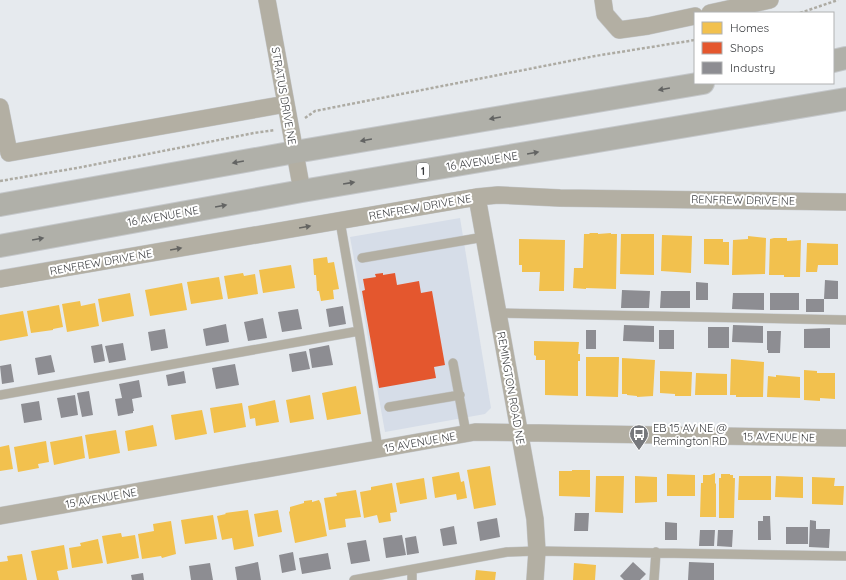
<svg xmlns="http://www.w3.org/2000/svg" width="846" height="580" font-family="Quicksand,sans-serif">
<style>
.built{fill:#d6dde8}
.homes{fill:#f2c14e}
.shops{fill:#e4572e}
.industry{fill:#8d8d92}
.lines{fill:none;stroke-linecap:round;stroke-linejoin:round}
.lane-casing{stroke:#c4c7ca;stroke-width:10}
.street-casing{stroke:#c4c7ca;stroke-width:18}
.highway-casing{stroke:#c4c7ca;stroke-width:24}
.path{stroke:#adaba3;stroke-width:2.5;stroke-dasharray:3 2;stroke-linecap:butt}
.lane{stroke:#b3afa3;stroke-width:9}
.street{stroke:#b3afa3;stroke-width:17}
.highway{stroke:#b0b0a9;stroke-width:22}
.oneway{fill:#636463}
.oneway2{fill:#646461}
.labels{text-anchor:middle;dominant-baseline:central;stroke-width:4;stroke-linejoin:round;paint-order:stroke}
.shield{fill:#fff;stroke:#747678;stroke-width:1}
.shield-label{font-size:10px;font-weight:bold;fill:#393b3e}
.street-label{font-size:11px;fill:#393b3e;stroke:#fff}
.poi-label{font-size:11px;fill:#393b3e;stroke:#fff;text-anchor:start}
</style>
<rect width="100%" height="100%" fill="#e6eaee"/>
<path class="built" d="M460 218 491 408 485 414 385 432 350 237Z"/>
<path class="homes" d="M590 233H598V234L611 233V234H617L616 289 586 288V289L573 288 574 268H583L584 234H589Z
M621 234H654V275L620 274Z
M662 235 692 236 691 273 661 271Z
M748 236 766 238 765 274 732 275 733 240 748 239Z
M774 238H787V241L801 240 800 277H784V275H769L770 239Z
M519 239 565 240 564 291H539L540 272H522V265H519Z
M704 239H723V242H729V265L704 264Z
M807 243 838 244V265H818L817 272H806Z
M327 257 328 263 334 262 339 289 333 290 334 299 321 301 319 291H317L316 275H314L313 259Z
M291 265 295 288 263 293 259 270Z
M243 273 244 276 255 274 258 294 228 299 224 276Z
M219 277 223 299 191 304 187 282Z
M182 283 187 310 150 316 145 290Z
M130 293 134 316 102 322 98 299Z
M80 301 81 306 95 303 99 326 67 332 62 304Z
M59 305 63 327 53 329V330L31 333 27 311Z
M23 311 28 336 0 341V315Z
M534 341 579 342 578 354H580V361H578V396L545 395V360H536V356L534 355Z
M586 357H619L618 397 586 396Z
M622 358 655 360 653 396 637 397V396L627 395V394H622Z
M731 359 764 362 763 397H736V395H730Z
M804 370 817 371V373H835V399L820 398V401L804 400Z
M660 371 692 372 691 396H675V394L660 393Z
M696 373 727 374V395H695Z
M776 375 800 377V398L767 397 768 376 776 377Z
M356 386 361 414 327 420 322 393Z
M310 395 314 419 290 423 286 400Z
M275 400 279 422 256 426 255 418 250 419 248 406Z
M242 403 246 427 214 433 210 408Z
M202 410 207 434 175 440 171 415Z
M153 425 157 446 128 451 125 431Z
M116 430 120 453 89 459 85 435Z
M82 436 85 458 54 465 50 442Z
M46 441 49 462 38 464 39 468 18 472 14 447Z
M9 445 13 469 0 471V447Z
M490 466 496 505 474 509 467 470Z
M572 470H590V497L559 496V471H572Z
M459 472 461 482 464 481 467 498 457 500 456 494 435 498 432 477Z
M715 473V484L716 483V517H700L701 483H703V475H710Z
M667 474 695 475V496H667Z
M721 474H730V475H733V478H735L734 518H719V478H721Z
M596 476H624L623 513 595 512Z
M635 476 657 477V502L635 503Z
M739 476H771V500H738Z
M776 476 803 477V498L775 497Z
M812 477 835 478 834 486H844L843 505 812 504Z
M424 478 427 499 400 504 396 483Z
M392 483 397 512 390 513 391 521 379 523 377 515 364 518 360 492 371 490V487Z
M356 490 361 517 345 519 346 527 329 530 324 498 337 496 336 493Z
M312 500V502L319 500 321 504 327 536 295 543 289 512 290 511V507L304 503V501Z
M248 510 254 546 234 550 232 538 222 540 217 516 226 514 225 513Z
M278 510 282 532 258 537 254 514Z
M213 515 217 539 185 544 181 520Z
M171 521 176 554 162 558 161 556 142 559 138 534 154 531 153 524Z
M121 533 122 537 135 535 139 558 107 564 102 536Z
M98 539 103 563 72 568 69 548 81 546 80 543Z
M64 545 68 569 57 571 59 580H37L31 551Z
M22 554 27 580H0V562L8 561 7 556Z
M574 563 596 565 595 580H573Z
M476 570 496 572 495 580H475Z"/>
<path class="shops" d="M383 273V275L395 273 397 285 419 281 421 293 432 291 445 365 434 367 436 378 379 388 362 291 365 290 363 279 376 277 375 274Z"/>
<path class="industry" d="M825 280 838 281V299H824Z
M696 282 708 283V300H696Z
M622 290 650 291 649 308H621Z
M661 291H690V308H660Z
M733 293H764V310L732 309Z
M770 293H799V310H770Z
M806 299H824V312H806Z
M343 306 346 324 329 327 326 309Z
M298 309 302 329 282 332 278 312Z
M263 318 267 338 248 341 244 322Z
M226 324 229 342 206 346 203 329Z
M624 325 654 326V342L623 341Z
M733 325 763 326V343L732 342Z
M708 327H729V348H708Z
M830 328V348H804V329Z
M165 329 168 348 151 351 148 332Z
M586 330H596V349H586Z
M659 330H674V349H659Z
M767 331H781L780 353H768V350H767Z
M123 343 126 360 109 363 105 346Z
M102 344 105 361 94 363 91 346Z
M329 345 333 365 312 368 309 349Z
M306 351 310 369 292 372 289 354Z
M51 355 55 372 38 375 35 358Z
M11 364 14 382 2 384 0 366Z
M235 364 239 385 216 389 212 368Z
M184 371 186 383 168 386 166 375Z
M139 380 142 397 132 399 134 411H133V413L118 416 115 399 122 398 119 384Z
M89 391 93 415 82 417 77 393Z
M75 395 78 415 61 418 57 398Z
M39 401 42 420 24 423 21 404Z
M575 513H589L588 531H574Z
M763 516H770L771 540H758V521H763Z
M497 518 500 537 480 541 477 522Z
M810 520 816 521V529H830L829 548 809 547Z
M665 522 677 523V540H665Z
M454 526 457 544 443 546 440 529Z
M786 527H808V544H786Z
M700 530H715L714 546H699Z
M718 530H733L732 547 717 546Z
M402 535 406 555 386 558 383 538Z
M416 536 419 553 407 555 405 538Z
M366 540 370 561 351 564 347 543Z
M293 552 296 570 282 573 279 555Z
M328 553 331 569 302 574 299 558Z
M258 562 261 580H237L235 567Z
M633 562 646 574 640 580H624L620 576Z
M689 562 714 563V580H688Z
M210 563 213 580H191L189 566Z
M143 573 144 580H132L131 575Z"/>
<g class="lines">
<g class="lane-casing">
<path id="lane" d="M340 221 359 331 378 449
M362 258 484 237
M497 313 846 320
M453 363 466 433
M0 395 359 331
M389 407 460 395
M354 580 507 552 537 551 846 556
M412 580V570
M654 580 656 552"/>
</g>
<g class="street-casing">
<path id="street" d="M267 0 302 191
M603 0 605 14 619 30 648 26 695 16
M710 13 770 0
M0 107 9 153 286 104
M477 197 535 519 537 551 535 580
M0 279 477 197 498 195 560 198 846 202
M0 516 475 432 846 438"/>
</g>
<g class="highway-casing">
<path id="highway" d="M833 61 846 58
M0 205 295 152 703 83
M0 246 302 191 846 99"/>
</g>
<path class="path" d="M800 13 838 0
M305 118 315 111 595 56 695 40
M0 181 77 168 254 133 275 130"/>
<use href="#lane" class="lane"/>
<use href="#street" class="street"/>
<use href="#highway" class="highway"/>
</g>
<defs><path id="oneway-solid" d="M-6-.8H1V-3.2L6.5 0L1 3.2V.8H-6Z"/></defs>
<g class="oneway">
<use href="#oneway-solid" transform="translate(664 89) rotate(170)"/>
<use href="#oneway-solid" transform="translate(495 118) rotate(170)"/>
<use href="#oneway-solid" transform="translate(366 140) rotate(170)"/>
<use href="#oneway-solid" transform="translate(533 153) rotate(-10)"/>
<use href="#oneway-solid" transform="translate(238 162) rotate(170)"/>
<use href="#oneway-solid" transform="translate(349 183) rotate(-9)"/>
<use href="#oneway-solid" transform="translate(221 206) rotate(-10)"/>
<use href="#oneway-solid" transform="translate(38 239) rotate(-10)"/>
</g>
<g class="oneway2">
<use href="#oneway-solid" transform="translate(305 227) rotate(-10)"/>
<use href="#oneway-solid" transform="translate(176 249) rotate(-10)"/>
</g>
<defs>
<g id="bus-pin" transform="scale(1)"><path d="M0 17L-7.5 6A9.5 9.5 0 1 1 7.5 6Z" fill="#76787c" stroke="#fff"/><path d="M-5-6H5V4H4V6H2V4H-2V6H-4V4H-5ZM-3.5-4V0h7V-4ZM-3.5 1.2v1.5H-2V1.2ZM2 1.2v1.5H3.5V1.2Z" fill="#fff"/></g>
</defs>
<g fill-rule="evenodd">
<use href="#bus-pin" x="639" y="434"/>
</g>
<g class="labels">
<rect class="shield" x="417" y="163" width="12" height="16" rx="3"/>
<g class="shield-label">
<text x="423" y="171">1</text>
</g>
<g class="street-label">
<text transform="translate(284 96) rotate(80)">STRATUS DRIVE NE</text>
<text transform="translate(482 161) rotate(-9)">16 AVENUE NE</text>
<text transform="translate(743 200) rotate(1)">RENFREW DRIVE NE</text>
<text transform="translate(420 207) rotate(-10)">RENFREW DRIVE NE</text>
<text transform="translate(163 216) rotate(-10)">16 AVENUE NE</text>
<text transform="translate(101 262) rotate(-10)">RENFREW DRIVE NE</text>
<text transform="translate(511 388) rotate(80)">REMINGTON ROAD NE</text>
<text transform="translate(779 437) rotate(1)">15 AVENUE NE</text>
<text transform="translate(420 442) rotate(-10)">15 AVENUE NE</text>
<text transform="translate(101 498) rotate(-10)">15 AVENUE NE</text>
</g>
<g class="poi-label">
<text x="653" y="428">EB 15 AV NE @<tspan x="653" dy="13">Remington RD</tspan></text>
</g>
</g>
<rect x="694" y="12" width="140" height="72" fill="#ffffff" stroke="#b0b1b2"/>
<rect x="702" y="22" width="20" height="12" fill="#f2c14e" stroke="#b0b1b2"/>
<text x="730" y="32" font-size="12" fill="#393b3e">Homes</text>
<rect x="702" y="42" width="20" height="12" fill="#e4572e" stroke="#b0b1b2"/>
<text x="730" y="52" font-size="12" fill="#393b3e">Shops</text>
<rect x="702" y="62" width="20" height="12" fill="#8d8d92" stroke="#b0b1b2"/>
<text x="730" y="72" font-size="12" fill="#393b3e">Industry</text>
</svg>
